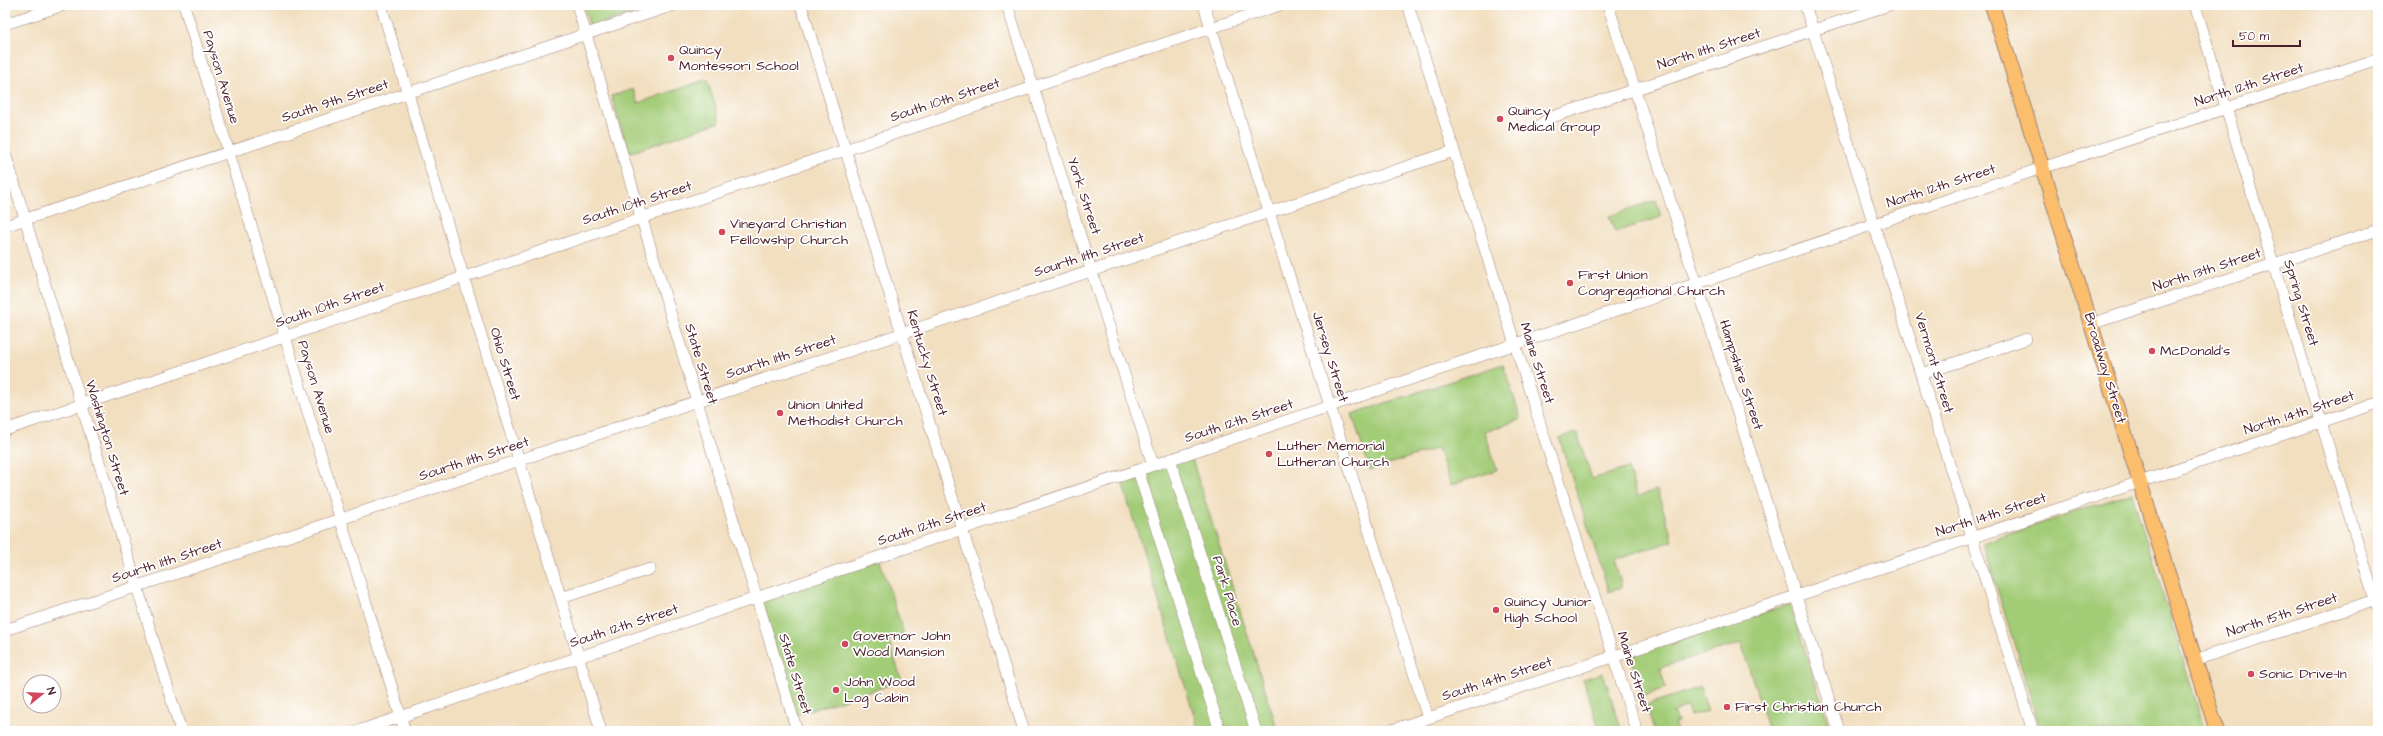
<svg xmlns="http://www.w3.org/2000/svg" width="2383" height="736" font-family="'Architects Daughter',sans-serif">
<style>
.green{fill:#a3cc77;stroke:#767651}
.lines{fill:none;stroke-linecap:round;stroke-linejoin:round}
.minor-casing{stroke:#9e7f76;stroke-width:12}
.major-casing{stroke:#9e7f76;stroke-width:16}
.minor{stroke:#fff;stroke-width:11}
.major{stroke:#fabe6d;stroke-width:14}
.poi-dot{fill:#d1495b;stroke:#fff;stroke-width:1.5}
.labels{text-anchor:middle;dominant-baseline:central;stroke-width:3.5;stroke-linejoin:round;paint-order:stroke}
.street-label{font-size:14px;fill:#4a1f2b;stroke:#fff}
.poi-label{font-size:14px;fill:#4a1f2b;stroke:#fff;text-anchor:start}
</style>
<rect width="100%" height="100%" fill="#fff"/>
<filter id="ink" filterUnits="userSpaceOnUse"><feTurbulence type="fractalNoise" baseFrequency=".025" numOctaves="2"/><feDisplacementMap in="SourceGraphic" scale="8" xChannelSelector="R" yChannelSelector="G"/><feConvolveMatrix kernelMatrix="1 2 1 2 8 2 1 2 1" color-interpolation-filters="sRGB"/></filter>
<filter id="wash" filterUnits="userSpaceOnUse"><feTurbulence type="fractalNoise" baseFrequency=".012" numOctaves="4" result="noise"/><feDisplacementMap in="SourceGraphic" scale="16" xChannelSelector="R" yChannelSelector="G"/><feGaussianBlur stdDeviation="0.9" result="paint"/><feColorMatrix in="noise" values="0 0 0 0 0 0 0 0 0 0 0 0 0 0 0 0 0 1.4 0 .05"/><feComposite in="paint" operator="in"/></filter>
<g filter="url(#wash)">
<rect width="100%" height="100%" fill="#f2dfc0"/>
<path class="green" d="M583 5H659L590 27Z
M707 79 720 122 629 153 611 96 633 89 638 103Z
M1656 200 1661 217 1615 232 1609 216Z
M1503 364 1521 419 1485 432 1497 470 1451 485 1438 448 1370 470 1352 414Z
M1577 432 1592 479 1628 468 1637 496 1657 490 1673 541 1614 560 1622 587 1609 592 1559 438Z
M1190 453 1278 731H1199L1120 476Z
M2132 493 2205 731H2041L1983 543Z
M880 561 904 634 888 639 902 681 796 715 759 599Z
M1790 604 1831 731H1769L1741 643 1660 668 1666 688 1643 696 1630 656Z
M1603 673 1622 731H1607L1605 726 1599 728 1583 679Z
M1700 687 1708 711 1690 716 1687 706 1672 713H1675L1678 722 1674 723 1677 731H1654L1646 705Z"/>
</g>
<g filter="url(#ink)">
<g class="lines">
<g class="minor-casing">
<path id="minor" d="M184 5 405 731
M381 5 601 731
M577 5 797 731
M801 5 1024 731
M1007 5 1153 465
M1204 5 1428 718
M1408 5 1637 731
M1608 5 1839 731
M1805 5 2033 731
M2195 5 2378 610
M5 24 64 5
M1540 125 1549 118 1889 5
M5 153 181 731
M5 226 674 5
M2091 324 2378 230
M1922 374 2026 339
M5 430 1280 5
M1170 459 1256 731
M1138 470 1220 731
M561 598 650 569
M5 630 1454 151
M2195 660 2378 599
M358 731 2042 168 2378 59
M1389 731 2378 403"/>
</g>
<g class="major-casing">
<path id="major" d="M1992 5 2217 731"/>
</g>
<use href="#minor" class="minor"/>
<use href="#major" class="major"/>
</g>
</g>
<g class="poi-dot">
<circle cx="671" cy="58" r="4"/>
<circle cx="1500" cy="119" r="4"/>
<circle cx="722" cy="232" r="4"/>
<circle cx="1570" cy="283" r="4"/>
<circle cx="2152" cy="351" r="4"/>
<circle cx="780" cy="413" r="4"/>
<circle cx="1269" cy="454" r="4"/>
<circle cx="1496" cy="610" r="4"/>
<circle cx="845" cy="644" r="4"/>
<circle cx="2251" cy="674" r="4"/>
<circle cx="836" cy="690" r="4"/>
<circle cx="1727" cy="707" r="4"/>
</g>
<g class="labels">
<g class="street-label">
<text transform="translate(1709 49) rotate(-18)">North 11th Street</text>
<text transform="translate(221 77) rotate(73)">Payson Avenue</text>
<text transform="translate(2249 85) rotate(-18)">North 12th Street</text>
<text transform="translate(945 100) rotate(-18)">South 10th Street</text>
<text transform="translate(335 101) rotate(-18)">South 9th Street</text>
<text transform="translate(1941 186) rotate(-18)">North 12th Street</text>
<text transform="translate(1084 196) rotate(72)">York Street</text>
<text transform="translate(637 203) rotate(-18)">South 10th Street</text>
<text transform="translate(1089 255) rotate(-18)">Sourth 11th Street</text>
<text transform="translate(2207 270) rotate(-18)">North 13th Street</text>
<text transform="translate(2301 303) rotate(73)">Spring Street</text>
<text transform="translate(330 305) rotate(-19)">South 10th Street</text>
<text transform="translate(781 357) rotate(-18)">Sourth 11th Street</text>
<text transform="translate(1330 357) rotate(73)">Jersey Street</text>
<text transform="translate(927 363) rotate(73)">Kentucky Street</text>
<text transform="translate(1537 363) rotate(72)">Maine Street</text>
<text transform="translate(1934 363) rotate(73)">Vermont Street</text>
<text transform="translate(505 364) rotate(73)">Ohio Street</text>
<text transform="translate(701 364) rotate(73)">State Street</text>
<text transform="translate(2105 368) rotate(73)">Broadway Street</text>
<text transform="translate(1741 375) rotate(72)">Hampshire Street</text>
<text transform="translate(316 387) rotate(73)">Payson Avenue</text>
<text transform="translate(2299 413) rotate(-18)">North 14th Street</text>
<text transform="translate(1239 421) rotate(-18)">South 12th Street</text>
<text transform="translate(107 438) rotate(73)">Washington Street</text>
<text transform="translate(474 459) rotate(-18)">Sourth 11th Street</text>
<text transform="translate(1991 515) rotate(-18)">North 14th Street</text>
<text transform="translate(932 524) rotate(-18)">South 12th Street</text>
<text transform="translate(167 561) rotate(-18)">Sourth 11th Street</text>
<text transform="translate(1227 591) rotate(73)">Park Place</text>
<text transform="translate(2282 615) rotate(-18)">North 15th Street</text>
<text transform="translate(624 626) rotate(-18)">South 12th Street</text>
<text transform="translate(1634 672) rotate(72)">Maine Street</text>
<text transform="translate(795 674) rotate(73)">State Street</text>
<text transform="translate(1497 679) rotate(-18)">South 14th Street</text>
</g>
<g class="poi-label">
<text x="679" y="50">Quincy<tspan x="679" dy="16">Montessori School</tspan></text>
<text x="1508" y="111">Quincy<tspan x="1508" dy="16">Medical Group</tspan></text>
<text x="730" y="224">Vineyard Christian<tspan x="730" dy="16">Fellowship Church</tspan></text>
<text x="1578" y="275">First Union<tspan x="1578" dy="16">Congregational Church</tspan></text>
<text x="2160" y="351">McDonald's</text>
<text x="788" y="405">Union United<tspan x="788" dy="16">Methodist Church</tspan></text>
<text x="1277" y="446">Luther Memorial<tspan x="1277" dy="16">Lutheran Church</tspan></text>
<text x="1504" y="602">Quincy Junior<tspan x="1504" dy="16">High School</tspan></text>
<text x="853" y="636">Governor John<tspan x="853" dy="16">Wood Mansion</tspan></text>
<text x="2259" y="674">Sonic Drive-In</text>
<text x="844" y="682">John Wood<tspan x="844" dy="16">Log Cabin</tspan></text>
<text x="1735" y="707">First Christian Church</text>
</g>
</g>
<rect width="2383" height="736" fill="none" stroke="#fff" stroke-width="20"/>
<g transform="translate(42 694) rotate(72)"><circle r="19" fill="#ffffff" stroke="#b7a5aa"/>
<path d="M0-3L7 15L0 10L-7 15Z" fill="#d1495b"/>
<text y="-6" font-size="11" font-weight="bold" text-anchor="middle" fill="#4a1f2b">N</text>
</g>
<path d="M2233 40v6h67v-6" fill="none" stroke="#4a1f2b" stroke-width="2"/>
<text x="2239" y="40" font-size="12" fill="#4a1f2b" stroke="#ffffff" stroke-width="3" paint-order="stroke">50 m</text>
</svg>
